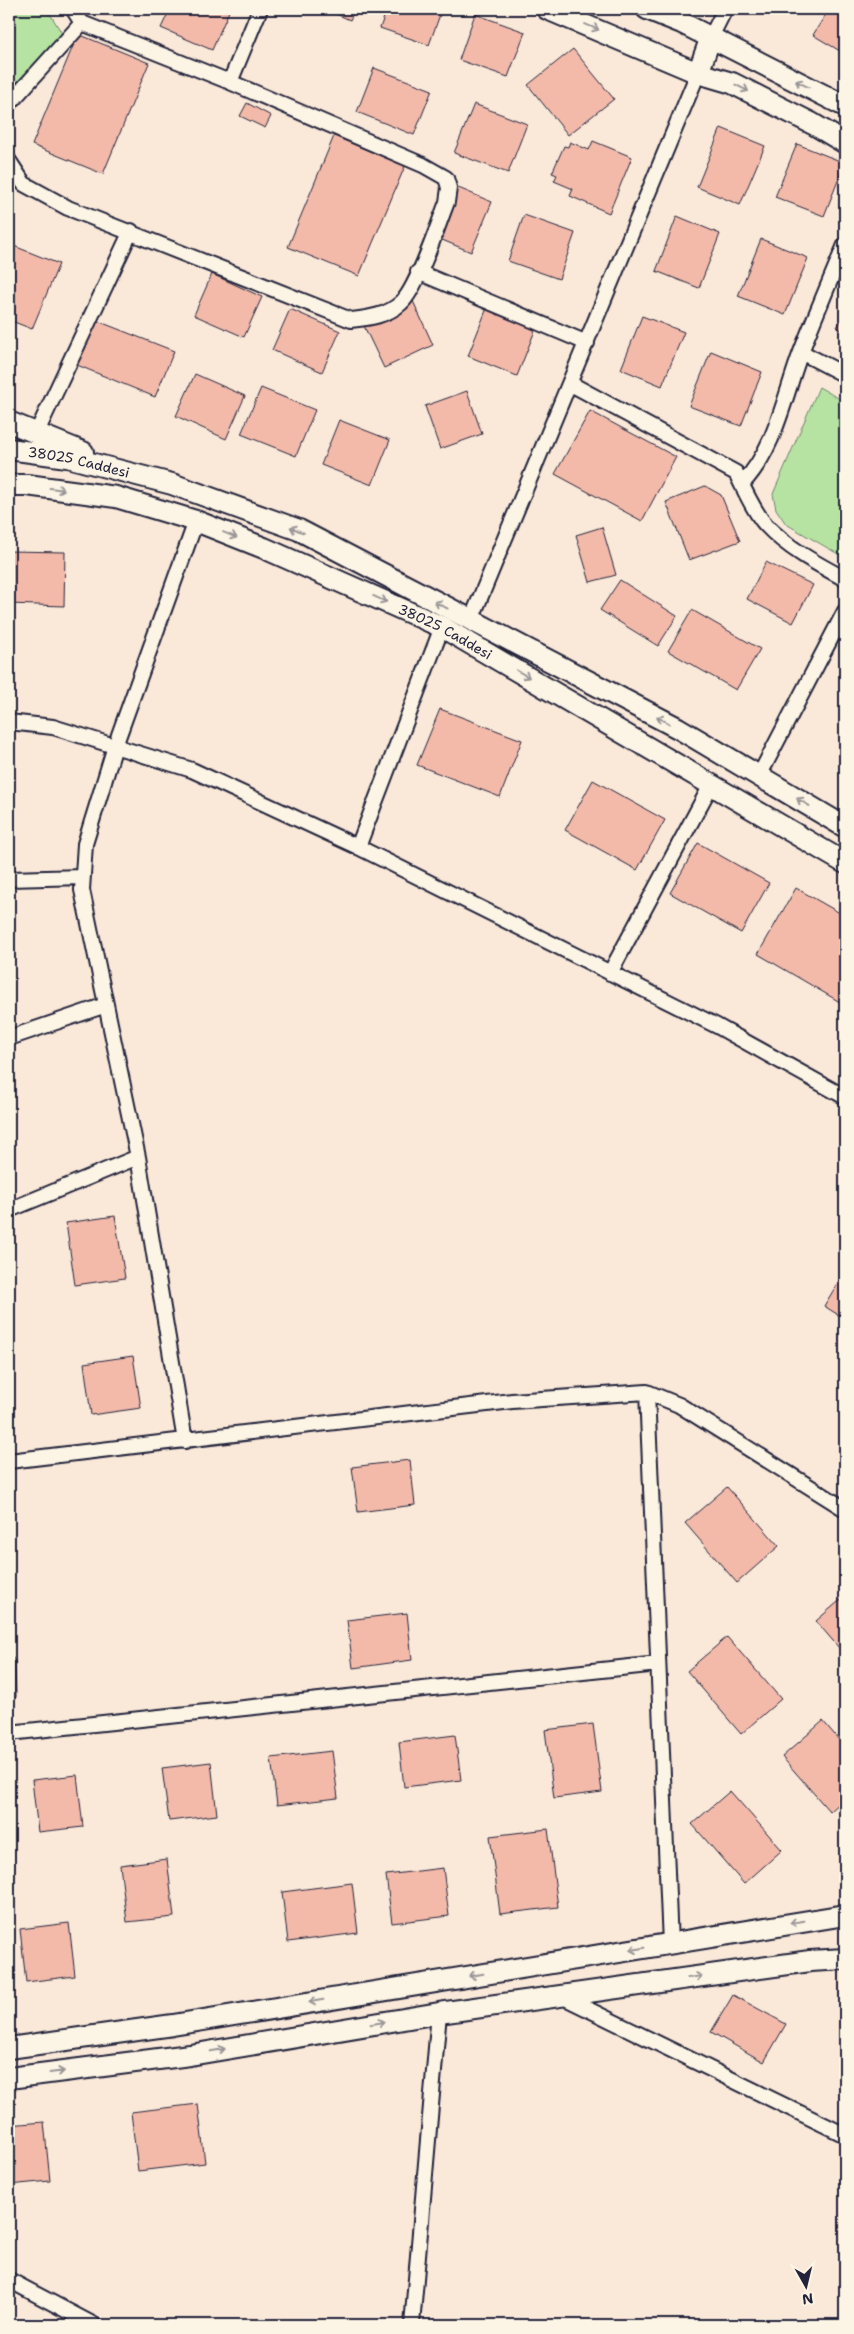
<svg xmlns="http://www.w3.org/2000/svg" width="854" height="2334" font-family="'Shantell Sans',sans-serif">
<style>
.green{fill:#b6e3a2;stroke:#6c826e}
.building{fill:#f3baaa;stroke:#22223b}
.lines{fill:none;stroke-linecap:round;stroke-linejoin:round}
.street-casing{stroke:#22223b;stroke-width:18}
.secondary-casing{stroke:#22223b;stroke-width:24}
.street{stroke:#fcf5e5;stroke-width:14}
.secondary{stroke:#fcf5e5;stroke-width:20}
.oneway{stroke:#9a9698}
.labels{text-anchor:middle;dominant-baseline:central;stroke-width:4;stroke-linejoin:round;paint-order:stroke}
.street-label{font-size:14px;fill:#22223b;stroke:#fcf5e5}
</style>
<rect width="100%" height="100%" fill="#fae9d9"/>
<filter id="ink" filterUnits="userSpaceOnUse"><feTurbulence type="fractalNoise" baseFrequency=".02" numOctaves="2"/><feDisplacementMap in="SourceGraphic" scale="10" xChannelSelector="R" yChannelSelector="G"/><feConvolveMatrix kernelMatrix="1 2 1 2 8 2 1 2 1" color-interpolation-filters="sRGB"/></filter>
<g filter="url(#ink)">
<path class="green" d="M9 9H47L63 35 9 90Z
M819 387 845 402V558L786 524 776 509 773 494Z"/>
<path class="building" d="M170 9H230L212 50 161 28Z
M325 9H355L350 20Z
M387 9H442L429 45 380 28Z
M829 9H845V42L840 51 813 35Z
M475 14 525 32 508 77 459 60Z
M78 34 149 63 103 174 32 145Z
M573 49 614 99 568 135 528 85Z
M374 68 432 90 414 135 357 112Z
M247 103 271 116 265 128 240 116Z
M474 104 527 124 508 173 454 153Z
M721 128 765 146 740 205 697 187Z
M334 136 405 166 359 276 288 247Z
M593 141 632 157 609 213 570 196 573 189 554 181 557 175 552 173 564 146 568 147 570 142 589 150Z
M797 144 845 163 824 216 775 197Z
M456 187 492 202 471 252 435 237Z
M524 215 575 233 559 279 508 261Z
M677 216 720 234 699 288 656 271Z
M761 239 808 258 785 315 738 296Z
M9 244 59 264 32 329 9 320Z
M212 274 262 297 244 337 194 315Z
M413 301 433 345 384 368 363 324Z
M487 308 536 328 517 376 468 356Z
M290 309 340 331 322 372 272 350Z
M845 315V333L837 327Z
M642 316 684 332 662 386 621 369Z
M95 320 174 351 155 397 77 365Z
M711 351 762 372 741 426 689 406Z
M195 374 245 396 226 439 176 416Z
M261 388 315 410 296 456 241 434Z
M467 391 482 434 440 449 425 406Z
M590 411 676 457 642 521 555 474Z
M339 420 390 440 372 485 321 465Z
M705 486 721 495 740 541 689 560 666 502Z
M602 527 616 575 590 582 576 535Z
M9 551 65 552 64 606 9 604Z
M766 562 813 585 793 623 747 599Z
M620 580 677 616 658 646 600 610Z
M692 610 760 649 736 690 668 651Z
M440 709 522 740 500 797 417 765Z
M593 780 665 820 637 870 565 830Z
M698 843 769 883 741 933 670 893Z
M796 888 845 916V1005L758 954Z
M115 1216 125 1278 75 1285 66 1223Z
M845 1271V1319L824 1306Z
M133 1356 141 1408 91 1415 84 1363Z
M410 1460 415 1505 358 1512 352 1467Z
M727 1487 779 1546 737 1583 685 1523Z
M845 1596V1655L816 1621Z
M407 1613 412 1660 353 1668 347 1620Z
M727 1637 781 1699 741 1734 687 1671Z
M9 1653 15 1661 16 1697 9 1698Z
M823 1721 845 1747V1798L830 1812 782 1757Z
M593 1724 602 1792 554 1798 545 1730Z
M455 1735 461 1780 404 1787 399 1742Z
M332 1751 338 1798 277 1805 271 1758Z
M211 1762 217 1815 169 1821 162 1768Z
M77 1775 83 1827 38 1832 32 1780Z
M730 1791 782 1850 744 1884 692 1824Z
M548 1829 558 1907 500 1914 490 1836Z
M167 1859 174 1917 127 1922 120 1865Z
M443 1868 449 1916 392 1923 386 1875Z
M352 1883 358 1933 288 1942 282 1892Z
M69 1923 75 1976 26 1982 20 1929Z
M733 1995 786 2024 764 2062 711 2032Z
M845 2006V2018L840 2015Z
M198 2104 205 2163 138 2171 131 2112Z
M44 2122 50 2181 9 2185V2125Z"/>
<g class="lines">
<g class="street-casing">
<path id="street" d="M73 9 82 23
M711 37 725 9
M230 82 260 9
M9 104 82 23 230 82 423 165 446 178 449 188 447 202C438 225 417 289 401 303 387 316 368 318 351 320L68 208 24 184 9 161
M418 272 587 343
M801 352 845 375
M571 384 736 473C745 490 752 509 765 524 787 548 817 564 845 579
M37 432 131 231
M742 484C776 448 784 397 801 352 815 316 830 281 845 245
M471 620 698 73
M9 722 53 727 192 770 358 847 717 1026 845 1097
M759 776 845 611
M358 847 442 627
M9 879 83 877
M610 973 711 785
M9 1038 106 1005
M9 1210 138 1157
M647 1392 670 1944
M185 1441 138 1157 82 890 85 844 115 746 196 521
M9 1461 512 1401 647 1392 679 1405 845 1509
M9 1733 658 1664
M561 1996 845 2135
M9 2280 94 2325
M412 2325 439 2013"/>
</g>
<g class="secondary-casing">
<g id="secondary">
<path d="M547 9 698 73 732 83 813 124 845 143"/>
<path d="M647 9 682 23 845 106"/>
<path d="M698 73 711 37"/>
<path d="M9 422 83 452"/>
<path id="s1" d="M9 449 67 457 172 484 299 530 678 728 845 827"/>
<path id="s2" d="M9 485H27L116 497 196 521 264 548 442 627 845 863"/>
<path d="M9 2048 173 2025 845 1915"/>
<path d="M9 2078 190 2055 439 2013 810 1961 845 1959"/>
</g>
</g>
<use href="#street" class="street"/>
<use href="#secondary" class="secondary"/>
</g>
<defs><path id="oneway-shaft" d="M-6 0H5M1.5-3L5.5 0L1.5 3" fill="none" stroke-width="1.6" stroke-linecap="round" stroke-linejoin="round" transform="scale(1.25)"/></defs>
<g class="oneway">
<use href="#oneway-shaft" transform="translate(592 27) rotate(23)"/>
<use href="#oneway-shaft" transform="translate(802 84) rotate(-153)"/>
<use href="#oneway-shaft" transform="translate(742 88) rotate(27)"/>
<use href="#oneway-shaft" transform="translate(57 489) rotate(7)"/>
<use href="#oneway-shaft" transform="translate(297 530) rotate(-157)"/>
<use href="#oneway-shaft" transform="translate(230 535) rotate(22)"/>
<use href="#oneway-shaft" transform="translate(380 599) rotate(24)"/>
<use href="#oneway-shaft" transform="translate(441 605) rotate(-152)"/>
<use href="#oneway-shaft" transform="translate(523 674) rotate(30)"/>
<use href="#oneway-shaft" transform="translate(663 720) rotate(-152)"/>
<use href="#oneway-shaft" transform="translate(803 802) rotate(-149)"/>
<use href="#oneway-shaft" transform="translate(797 1922) rotate(170)"/>
<use href="#oneway-shaft" transform="translate(637 1949) rotate(171)"/>
<use href="#oneway-shaft" transform="translate(476 1975) rotate(171)"/>
<use href="#oneway-shaft" transform="translate(695 1977) rotate(-8)"/>
<use href="#oneway-shaft" transform="translate(316 2001) rotate(171)"/>
<use href="#oneway-shaft" transform="translate(378 2023) rotate(-9)"/>
<use href="#oneway-shaft" transform="translate(218 2050) rotate(-10)"/>
<use href="#oneway-shaft" transform="translate(57 2072) rotate(-7)"/>
</g>
</g>
<g class="labels">
<g class="street-label">
<text stroke="none"><textPath href="#s1" startOffset="71">38025 Caddesi</textPath></text>
<text stroke="none"><textPath href="#s2" startOffset="464">38025 Caddesi</textPath></text>
</g>
</g>
<rect width="854" height="2334" fill="none" stroke="#fcf5e5" stroke-width="30"/>
<rect x="15" y="15" width="824" height="2304" fill="none" stroke="#22223b" stroke-width="2" filter="url(#ink)"/>
<g transform="translate(806 2286) rotate(172)" stroke="#fcf5e5" stroke-width="4" paint-order="stroke">
<path d="M0-4L9 19L0 12L-9 19Z" fill="#22223b"/>
<text y="-8" font-size="14" font-weight="bold" text-anchor="middle" fill="#22223b">N</text>
</g>
</svg>
